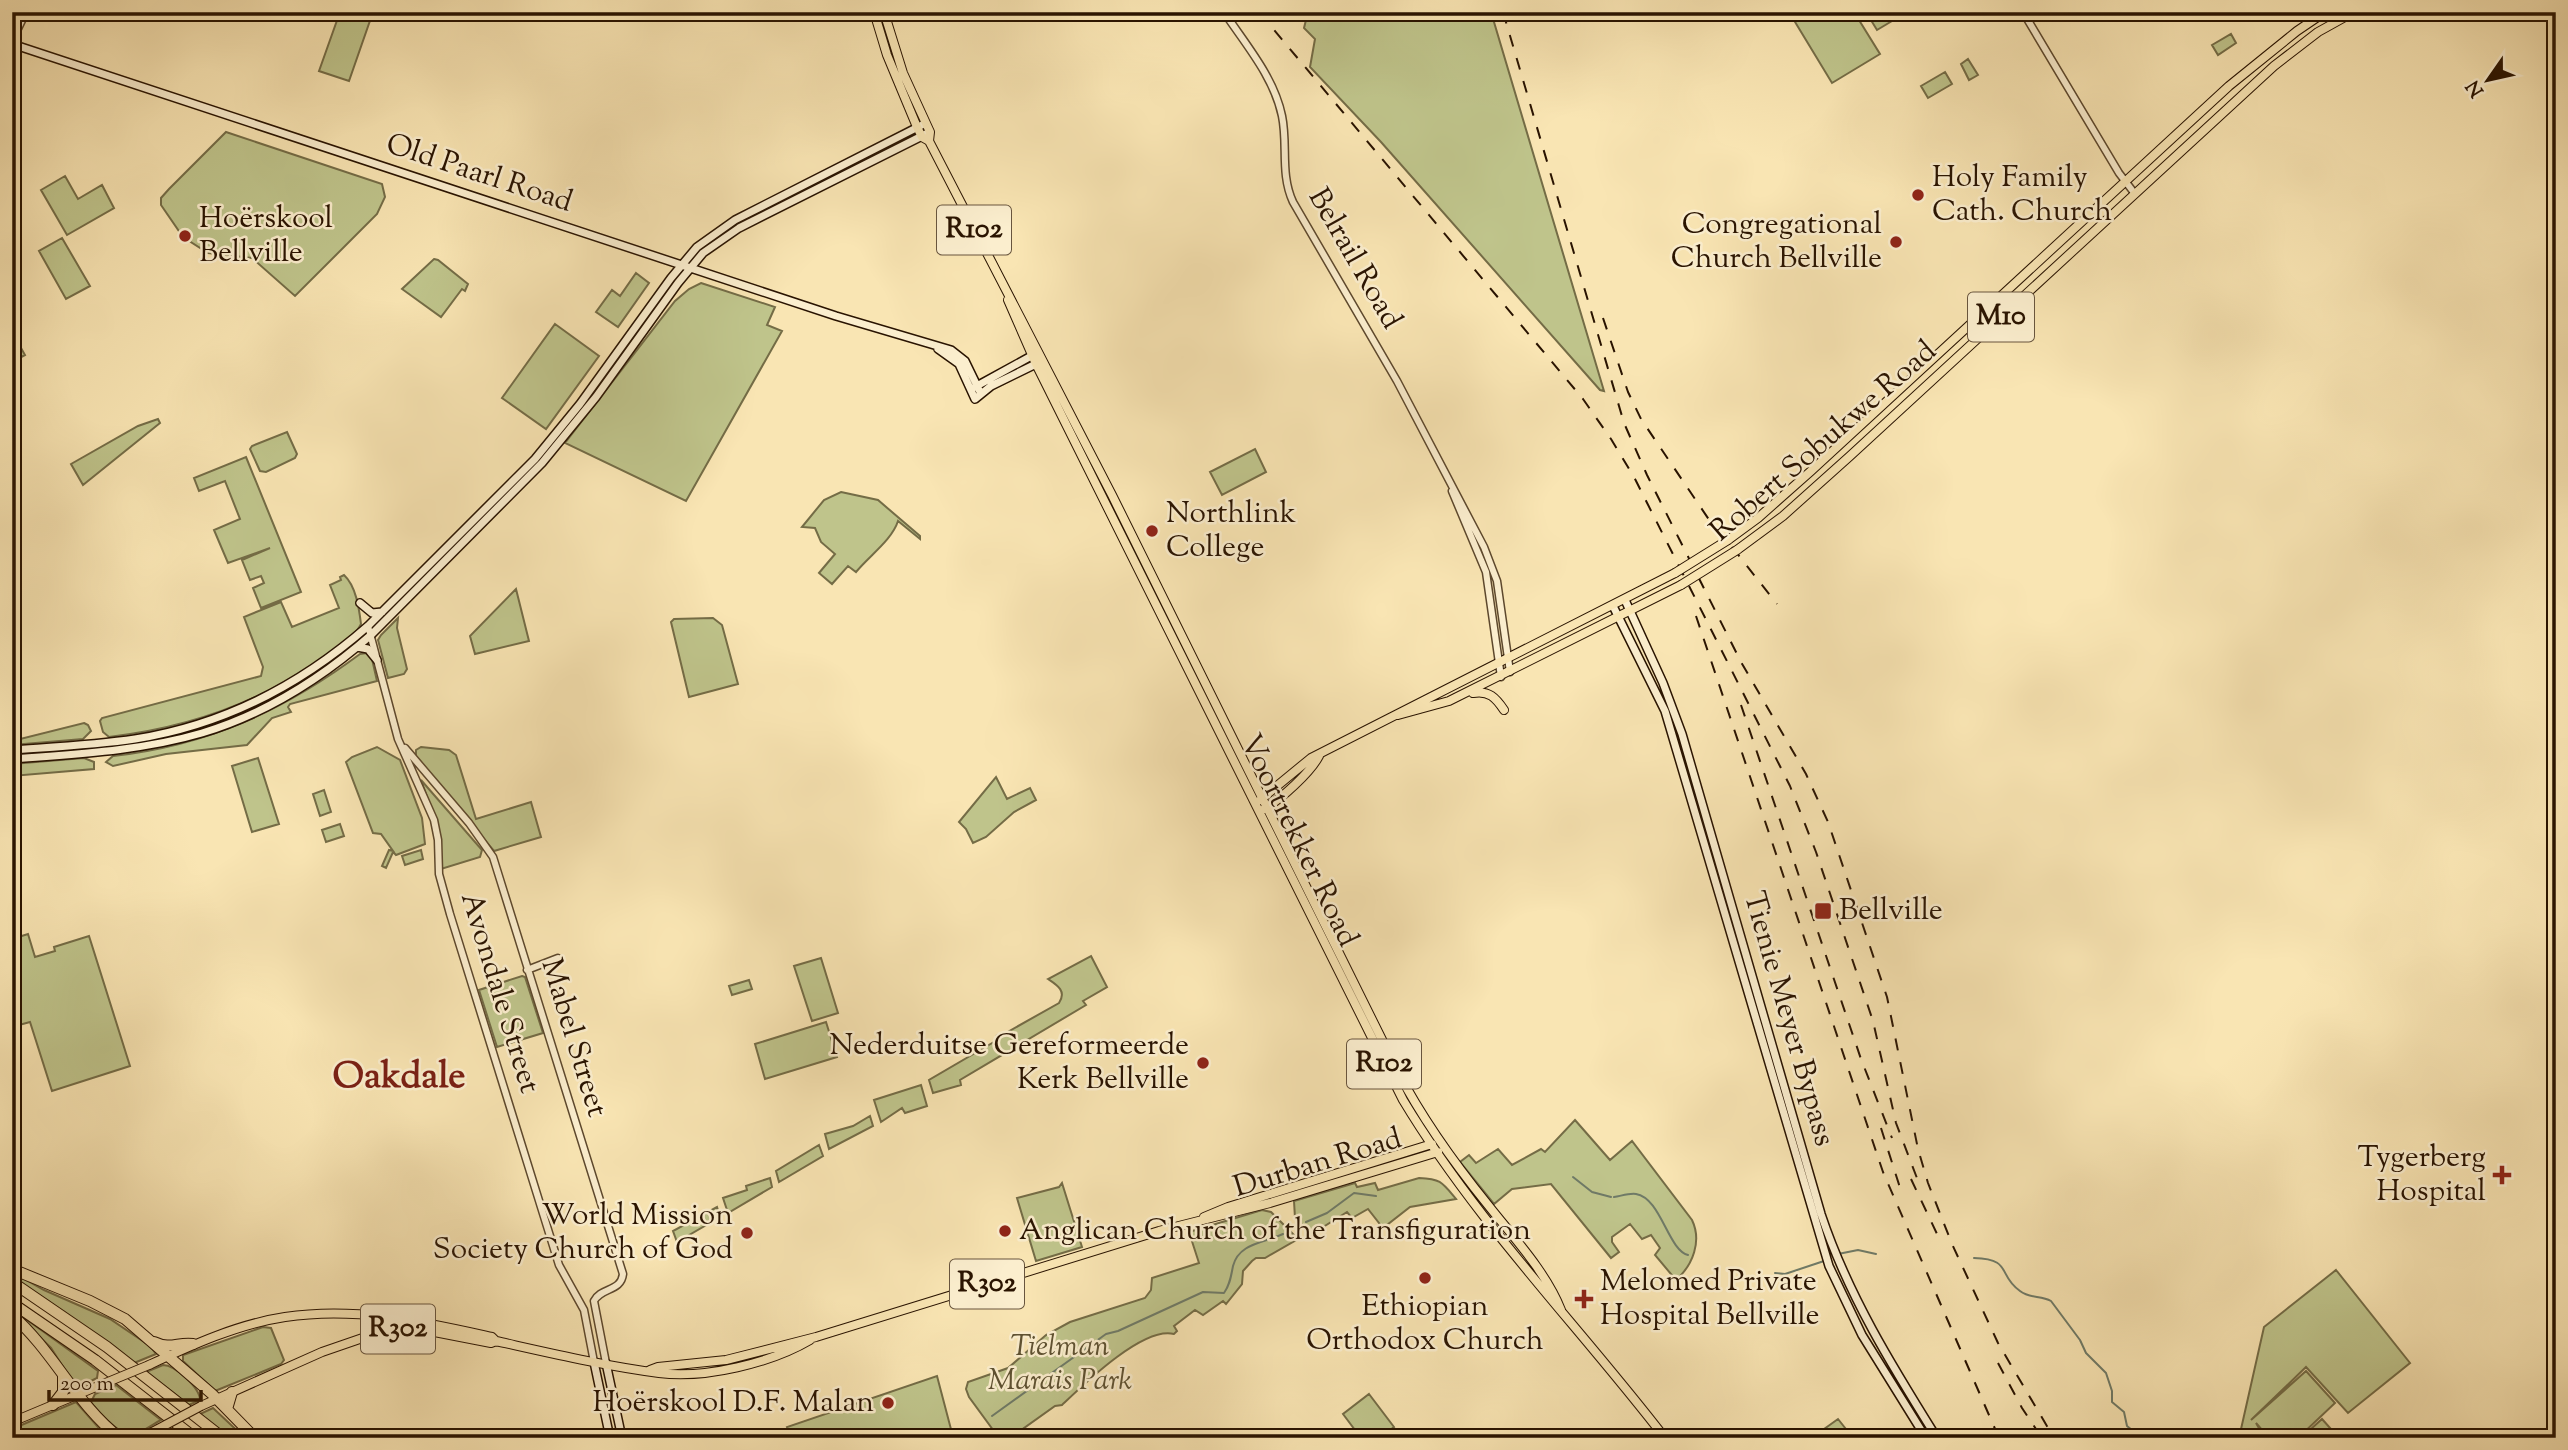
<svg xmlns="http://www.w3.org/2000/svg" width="2568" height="1450" font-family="'Sorts Mill Goudy',serif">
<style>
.green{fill:#bfc48b;stroke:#746c46;stroke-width:2}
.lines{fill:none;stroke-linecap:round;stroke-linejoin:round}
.stream{stroke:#6f7a67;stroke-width:2}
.tertiary-casing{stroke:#5d482d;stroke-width:9}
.secondary-casing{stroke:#291300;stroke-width:10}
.primary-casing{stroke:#291300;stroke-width:10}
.motorway-casing{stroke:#291300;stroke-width:12}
.tertiary{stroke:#fbeece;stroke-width:6}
.secondary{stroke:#fbeece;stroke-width:7}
.primary{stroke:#f9e5b3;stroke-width:8}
.motorway{stroke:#f9e5b3;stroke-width:10}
.rail{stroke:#291300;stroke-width:2;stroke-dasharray:12 12;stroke-linecap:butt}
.primary-bridge-casing{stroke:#291300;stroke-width:10;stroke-linecap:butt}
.primary-bridge{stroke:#f9e5b3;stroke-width:8}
.poi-dot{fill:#8f2418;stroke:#fbeece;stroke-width:2.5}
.labels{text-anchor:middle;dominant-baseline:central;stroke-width:5;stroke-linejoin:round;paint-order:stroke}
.shield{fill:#fbeece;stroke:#68553e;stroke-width:2}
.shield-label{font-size:28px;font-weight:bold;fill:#291300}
.street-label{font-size:30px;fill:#291300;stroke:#fbeece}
.poi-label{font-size:30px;fill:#291300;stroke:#fbeece;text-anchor:start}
.park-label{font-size:30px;font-style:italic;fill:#5e5131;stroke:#fbeece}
.district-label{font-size:37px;font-weight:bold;fill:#7a1f14;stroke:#fbeece}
</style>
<rect width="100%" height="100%" fill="#f9e5b3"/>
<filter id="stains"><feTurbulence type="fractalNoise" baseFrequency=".00286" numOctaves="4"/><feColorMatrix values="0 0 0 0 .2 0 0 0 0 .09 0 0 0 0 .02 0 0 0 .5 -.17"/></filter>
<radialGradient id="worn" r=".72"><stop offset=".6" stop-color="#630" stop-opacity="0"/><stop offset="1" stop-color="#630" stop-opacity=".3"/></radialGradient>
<path class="green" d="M340 12H373L349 81 319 71Z
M1308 12H1491L1604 391 1600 390 1381 142 1310 67 1315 39 1304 28Z
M1789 12H1854L1880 54 1832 83Z
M1866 12H1907L1877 30Z
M2231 34 2236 43 2218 55 2212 45Z
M1968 59 1978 75 1969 80 1961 64Z
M1945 72 1952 84 1928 98 1921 86Z
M226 132 382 184 385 197 377 214 295 296 252 258 208 253 183 237 161 205V198L169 189Z
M65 176 78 199 102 185 114 208 67 235 41 190Z
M62 238 90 286 66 299 39 251Z
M434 259 438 260 468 284 465 291 462 289 441 317 402 289Z
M636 273 649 283 618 327 596 312 612 290 620 296Z
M701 283 775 307 767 325 782 331 686 501 565 443 675 301 689 289Z
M555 324 599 356 546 429 502 398Z
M12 332 25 355 12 362Z
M158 419 160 423 83 485 71 464 138 426Z
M287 432 297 454 295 458 266 472 260 471 250 449 252 446Z
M1255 449 1266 472 1222 495 1210 472Z
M246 457 301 592 261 608 253 588 264 583 261 576 250 580 242 560 270 548 228 563 214 530 240 519 225 481 199 491 194 478Z
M841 492 878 500 920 536V539L898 521C892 540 869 556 856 572L848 566 832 584 819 573 835 554 821 542 815 528 802 527 824 500Z
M344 575C356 586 359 608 361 624 355 637 337 647 325 656 262 702 187 728 109 737L103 732 100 721 102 718 261 676 263 667 244 617 281 602 292 627 339 608 330 585 341 580 340 577Z
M516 589 529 641 475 654 470 636Z
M398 618 397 628 407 669 404 674 388 678 378 640 381 635Z
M713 618 722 625 738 684 689 697 671 622 674 619Z
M367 653 372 659 377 681 290 704 288 707 291 712 272 718 247 745 166 754 113 766 106 762 113 756C209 745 283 711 360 654Z
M84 723 88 725 91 731 83 739 12 745V741Z
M377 747 400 760 422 818 425 844 396 855 393 852 386 868 382 866 389 850 393 851 381 834 373 833 346 762 352 757Z
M421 747 449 750 456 755 476 819 531 802 541 837 494 851 427 772 416 756V750Z
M84 758 94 762V769L12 776V764Z
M258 758 279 824 252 832 232 766Z
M996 777 1007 799 1030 788 1036 800 1014 812 986 837 973 843 966 829 959 822Z
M421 780 482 850 480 857 441 869 435 819Z
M324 790 331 812 320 816 313 794Z
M340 824 344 836 326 842 322 830Z
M421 850 423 859 405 865 402 856Z
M28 934 35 957 55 951 54 947 89 936 130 1066 52 1091 30 1022 12 1027V939Z
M1091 956 1107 987 1083 1001 1086 1005 960 1080 961 1085 933 1093 929 1080 999 1039 996 1037 997 1035 1004 1034 1059 1003C1067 991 1057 985 1048 979Z
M821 958 838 1013 812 1021 794 966Z
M522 976 525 977 543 1033 497 1047 479 990Z
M749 980 752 989 732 995 729 986Z
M826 1022 837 1057 765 1079 755 1044Z
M921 1085 927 1106 905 1113 902 1108 881 1122 874 1100Z
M870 1116 873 1126 829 1149 825 1134 853 1126Z
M1575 1120 1610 1160 1632 1141 1692 1220C1702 1241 1693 1265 1676 1280L1655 1255 1660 1248 1651 1235 1642 1239 1630 1224 1612 1237V1242L1619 1252 1611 1258 1551 1184 1512 1189 1494 1204 1460 1162 1469 1155 1476 1163 1498 1149 1512 1165 1541 1149 1545 1152Z
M819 1145 823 1156 779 1182 776 1171Z
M770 1178 772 1187 728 1213 723 1198 747 1190 746 1186Z
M1419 1178C1441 1179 1442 1182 1456 1199L1410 1207 1383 1228 1368 1209 1352 1218 1347 1212 1312 1234 1295 1218 1294 1201 1355 1183 1357 1187 1375 1183 1378 1190Z
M1062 1183 1082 1247 1036 1261 1017 1198 1059 1187Z
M717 1207 720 1217 677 1242 673 1231Z
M1262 1210 1271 1212 1298 1239 1265 1258H1256L1252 1261 1243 1271 1242 1284 1226 1304 1223 1301 1203 1315 1195 1310 1174 1326 1177 1331 1174 1334C1143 1326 1083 1385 1062 1405L1055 1406 1010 1438H999L969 1397 966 1389 968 1382 1008 1368 1046 1335 1070 1322 1145 1298 1151 1290 1152 1278 1199 1263 1189 1232Z
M2336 1270 2410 1363 2348 1413 2306 1367 2251 1420 2306 1371 2335 1403 2298 1438H2269L2256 1423 2260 1430 2252 1438H2239L2264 1327Z
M12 1272 44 1290 110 1319 150 1346 156 1354 134 1363 12 1277Z
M12 1309 98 1371 97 1378 79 1387 74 1384 51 1348Z
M263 1327 271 1328 284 1360 281 1364 215 1391 183 1361V1355L186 1354Z
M163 1365C175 1365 200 1388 200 1400L189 1405 146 1372Z
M937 1376 952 1433 938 1438H791L787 1427Z
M116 1385 161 1420C153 1424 139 1435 130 1435 120 1434 95 1410 91 1402L95 1394Z
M1369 1394 1394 1427 1380 1438H1361L1343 1414Z
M76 1402 98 1427 112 1438H12V1429Z
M213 1408 245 1438H228L200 1414Z
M1838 1419 1853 1438H1807L1813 1432 1817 1434Z
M2322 1419 2339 1438H2301Z"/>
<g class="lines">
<path class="stream" d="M1573 1177 1592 1192 1611 1197
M1614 1197C1621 1196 1629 1193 1636 1194 1661 1198 1668 1250 1688 1255
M1306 1222 1327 1213 1354 1193 1376 1196
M1838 1254 1858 1250 1876 1254
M1974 1258C2013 1259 1997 1275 2020 1291 2030 1299 2041 1295 2051 1301L2080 1340 2086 1353 2106 1373 2112 1391V1402L2124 1412 2127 1426 2142 1438
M1775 1273 1785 1274 1824 1261
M992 1416 1106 1334 1118 1331 1203 1292 1224 1293C1230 1285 1231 1276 1233 1266 1239 1243 1264 1243 1283 1234"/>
<g class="tertiary-casing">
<path id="tertiary" d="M1224 12C1246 45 1274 77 1282 116 1288 145 1280 174 1293 202L1397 381 1484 547 1497 581 1510 672
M2023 12 2119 173 2135 194
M12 41 25 14
M1452 491 1486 572 1501 677
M368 626 398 739 434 820 438 840 439 874 450 914 559 1265 584 1310 594 1362
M405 748 469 823 493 857 623 1274C621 1292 601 1287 594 1301L606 1363
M527 970 558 958"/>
</g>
<g class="secondary-casing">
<path id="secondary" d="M12 23 26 12
M12 44 836 316 951 350 965 361 981 394
M938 349 959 364 975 399 991 386 1040 362
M975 387 1035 354
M1625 600 1663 683 1682 734 1821 1214C1848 1295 1892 1366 1937 1438
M360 603 372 613 382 612
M1613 606 1665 711 1829 1266 1862 1335 1926 1438
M357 647 368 649 377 660
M12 750C53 747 95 745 135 739 223 725 302 684 368 626L535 459 580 404 671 278 697 247 735 220 922 125
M12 759C75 754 141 751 202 733 265 714 322 678 371 635L542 463 596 397 678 283 703 253 739 228 926 134
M594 1362 610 1438
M606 1363 622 1438"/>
</g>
<g class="primary-casing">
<path id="primary" d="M874 12 887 55 917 127 922 137 929 141 1112 495 1398 1072C1423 1120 1454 1163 1488 1205 1514 1238 1546 1272 1561 1310
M884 12 903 73 930 132 929 141
M1008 300 1036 364 1403 1100C1477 1223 1578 1325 1665 1438
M1728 540 1758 518 1811 471 2229 86 2297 31 2325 12
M1737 550 1783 516 1850 456 2274 66 2318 32 2354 12
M1473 693C1489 690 1496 698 1504 710
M1398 715 1449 701 1681 585
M1260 800 1311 758 1675 573
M1264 809C1281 799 1310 773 1319 756
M1204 1217 1228 1207 1432 1144
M149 1365C192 1345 238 1324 285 1317 356 1306 424 1322 492 1337L496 1341
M650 1370 658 1367 726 1360 816 1337 1159 1231 1270 1203 1438 1152
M201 1406 322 1352 380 1332 419 1329 491 1343 496 1341C550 1353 605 1366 659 1373 705 1379 771 1363 810 1340
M12 1422 103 1384
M140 1438 158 1429"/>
</g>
<g class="motorway-casing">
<path id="motorway" d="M12 1269 90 1301 125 1319 212 1394 255 1438
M12 1282 107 1347 223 1438
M12 1303 95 1360 195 1438
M12 1315C54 1352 76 1404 120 1438
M154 1342C171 1350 177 1342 193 1344
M53 1405 63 1392V1377
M227 1409 232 1392"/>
</g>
<use href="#tertiary" class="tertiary"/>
<use href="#secondary" class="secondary"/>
<use href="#primary" class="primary"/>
<use href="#motorway" class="motorway"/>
<path class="rail" d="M1259 12 1583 399 1611 439 1634 477 1790 786 1816 852 1873 1021 1896 1123 1920 1186
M1503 12 1624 423 1647 475 1741 662 1806 774 1828 822 1887 997 1918 1149 1928 1183 1952 1244 1998 1343 2054 1438
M1603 318 1628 392 1641 419 1716 530
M1732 547 1777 604
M1696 616 1883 1172 1999 1438
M1741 705 1861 1059 1892 1138
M1881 1128 1902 1194
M1911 1179 1938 1236
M1998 1363 2022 1408 2040 1435"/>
<g class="primary-bridge-casing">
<path id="primary-bridge" d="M1675 573 1728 540
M1681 585 1737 550
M103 1384 149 1365
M158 1429 201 1406"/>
</g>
<use href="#primary-bridge" class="primary-bridge"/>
</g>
<g class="poi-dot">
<circle cx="1918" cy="195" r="7"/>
<circle cx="185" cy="236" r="7"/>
<circle cx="1896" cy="242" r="7"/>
<circle cx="1152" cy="531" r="7"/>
<rect x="1814" y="902" width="18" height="18" rx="3.5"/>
<circle cx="1203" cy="1063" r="7"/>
<path d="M2498.5 1164.5h7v7h7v7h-7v7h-7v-7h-7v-7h7z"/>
<circle cx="1005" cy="1231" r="7"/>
<circle cx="747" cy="1233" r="7"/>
<circle cx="1425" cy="1278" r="7"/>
<path d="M1580.5 1288.5h7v7h7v7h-7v7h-7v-7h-7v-7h7z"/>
<circle cx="888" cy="1403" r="7"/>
</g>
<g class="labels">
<g class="shield">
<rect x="937" y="205.5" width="74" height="49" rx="5"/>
<rect x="1968" y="292.5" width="66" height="49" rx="5"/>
<rect x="1347" y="1039.5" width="74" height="49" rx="5"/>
<rect x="950" y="1259.5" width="74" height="49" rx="5"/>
<rect x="361" y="1304.5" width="74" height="49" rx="5"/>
</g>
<g class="shield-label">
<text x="974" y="230">R102</text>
<text x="2001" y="317">M10</text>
<text x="1384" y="1064">R102</text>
<text x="987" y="1284">R302</text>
<text x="398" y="1329">R302</text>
</g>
<g class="street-label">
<text transform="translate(479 174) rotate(18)">Old Paarl Road</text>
<text transform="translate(1354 259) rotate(60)">Belrail Road</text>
<text transform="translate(1824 442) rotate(-41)">Robert Sobukwe Road</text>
<text transform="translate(1298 841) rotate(64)">Voortrekker Road</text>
<text transform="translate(499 993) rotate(73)">Avondale Street</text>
<text transform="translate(1788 1019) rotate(74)">Tienie Meyer Bypass</text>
<text transform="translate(573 1038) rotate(73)">Mabel Street</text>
<text transform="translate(1318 1164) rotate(-17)">Durban Road</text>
</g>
<g class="poi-label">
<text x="1932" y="178">Holy Family<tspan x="1932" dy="34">Cath. Church</tspan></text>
<text x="199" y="219">Hoërskool<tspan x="199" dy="34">Bellville</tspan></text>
<text x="1882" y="225" text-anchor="end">Congregational<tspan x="1882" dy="34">Church Bellville</tspan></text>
<text x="1166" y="514">Northlink<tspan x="1166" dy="34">College</tspan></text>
<text x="1839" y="911">Bellville</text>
<text x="1189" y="1046" text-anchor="end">Nederduitse Gereformeerde<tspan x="1189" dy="34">Kerk Bellville</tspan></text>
<text x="2486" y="1158" text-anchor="end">Tygerberg<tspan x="2486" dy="34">Hospital</tspan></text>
<text x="733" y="1216" text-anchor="end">World Mission<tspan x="733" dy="34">Society Church of God</tspan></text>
<text x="1019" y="1231">Anglican Church of the Transfiguration</text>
<text x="1600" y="1282">Melomed Private<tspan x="1600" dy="34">Hospital Bellville</tspan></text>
<text x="1425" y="1307" text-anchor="middle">Ethiopian<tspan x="1425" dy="34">Orthodox Church</tspan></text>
<text x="874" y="1403" text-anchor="end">Hoërskool D.F. Malan</text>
</g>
<g class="park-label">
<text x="1060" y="1347">Tielman<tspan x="1060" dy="34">Marais Park</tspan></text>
</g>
<g class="district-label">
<text x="399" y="1078">Oakdale</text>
</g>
</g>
<rect width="2568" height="1450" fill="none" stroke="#f9e5b3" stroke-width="42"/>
<rect x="14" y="14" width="2540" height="1422" fill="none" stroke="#291300" stroke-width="3.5"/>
<rect x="21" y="21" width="2526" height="1408" fill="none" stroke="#291300" stroke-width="2"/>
<g transform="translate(2488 80) rotate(236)" stroke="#fbeece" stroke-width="5" paint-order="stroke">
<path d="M0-5L12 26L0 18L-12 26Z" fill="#291300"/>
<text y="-10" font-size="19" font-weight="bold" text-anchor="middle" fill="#291300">N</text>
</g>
<path d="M49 1390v10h152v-10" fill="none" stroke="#291300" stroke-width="3.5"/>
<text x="60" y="1390" font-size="21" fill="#291300" stroke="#fbeece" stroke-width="5" paint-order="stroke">200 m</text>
<rect width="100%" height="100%" filter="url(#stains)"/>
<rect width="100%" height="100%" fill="url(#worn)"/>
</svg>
